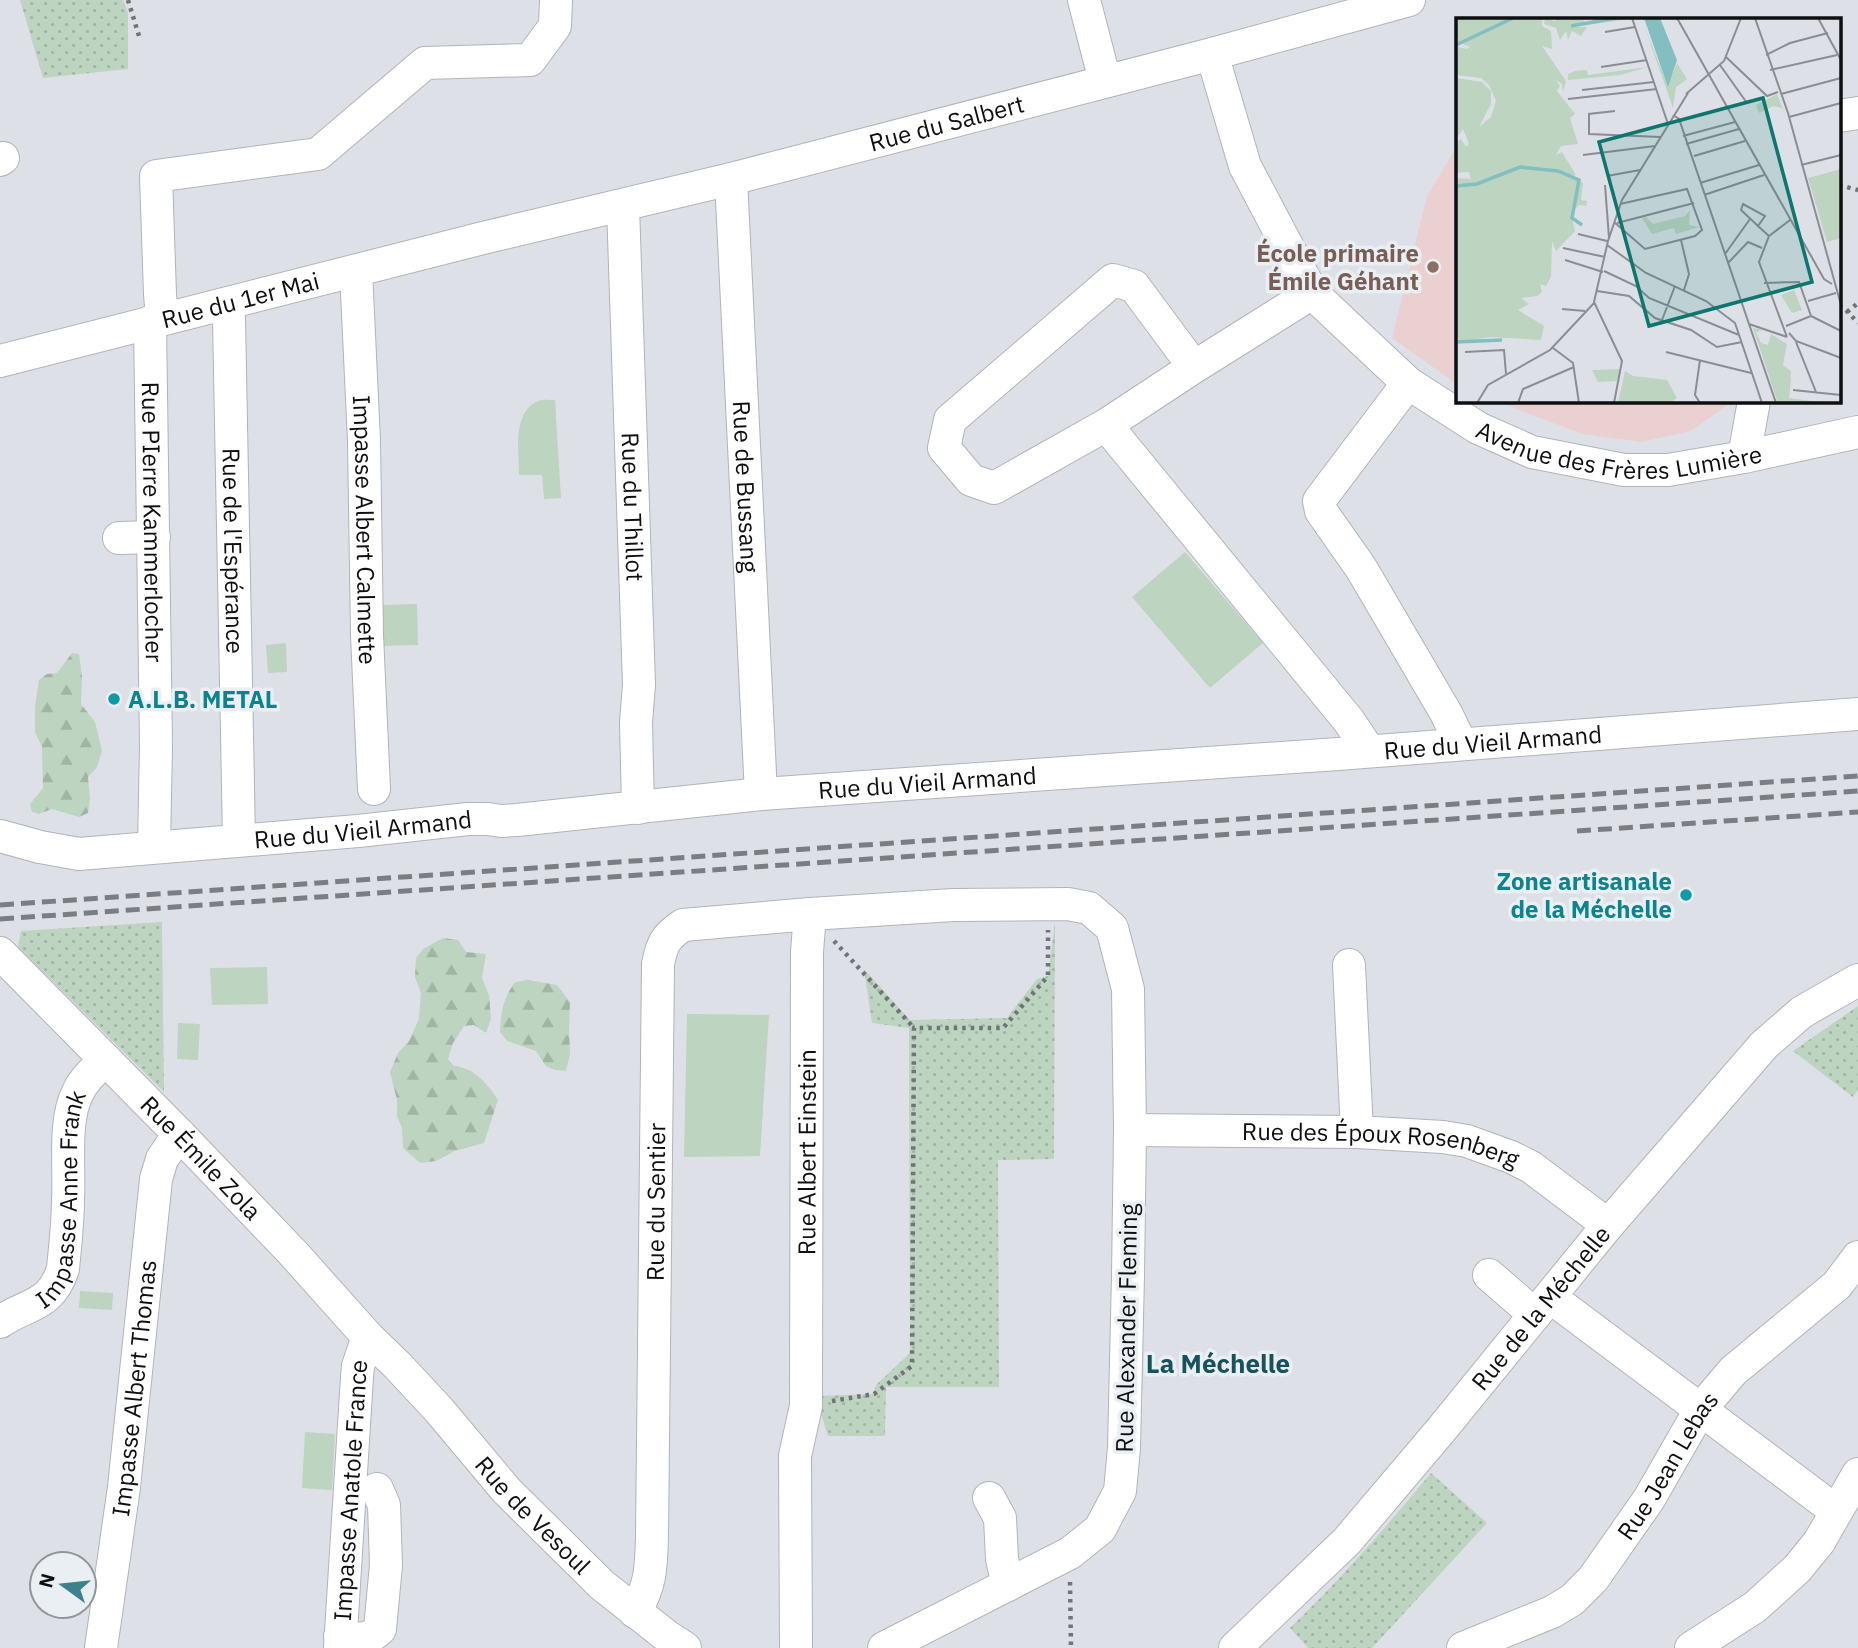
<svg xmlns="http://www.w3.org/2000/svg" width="1858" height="1648" font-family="'IBM Plex Sans',sans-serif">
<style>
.education{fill:#ead0d0}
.grass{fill:url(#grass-dots)}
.forest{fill:url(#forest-firs)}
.garden{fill:#bcd4c0}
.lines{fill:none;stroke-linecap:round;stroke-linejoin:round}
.minor-casing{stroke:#b0b4ba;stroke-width:34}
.path{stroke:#717377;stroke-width:4.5;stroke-dasharray:3.5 5;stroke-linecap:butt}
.minor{stroke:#fff;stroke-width:32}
.rail{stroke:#7b7d82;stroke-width:5;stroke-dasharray:14 7;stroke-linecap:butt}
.education-dot{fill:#8d6e63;stroke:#eaeff4;stroke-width:2.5}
.culture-dot{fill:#0f9aa8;stroke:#eaeff4;stroke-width:2.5}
.labels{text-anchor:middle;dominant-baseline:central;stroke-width:7;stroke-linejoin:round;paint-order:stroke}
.street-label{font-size:24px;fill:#0e0f11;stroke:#eaeff4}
.education-label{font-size:24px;font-weight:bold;fill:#785e54;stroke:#eaeff4;text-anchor:end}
.culture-label{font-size:24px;font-weight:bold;fill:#0d838f;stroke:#eaeff4;text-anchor:start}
.neighbourhood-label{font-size:26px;font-weight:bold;fill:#18525c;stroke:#eaeff4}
.inset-river{fill:none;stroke:#83bec1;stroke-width:3.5}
.inset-road{fill:none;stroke:#8a8d91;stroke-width:2}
.view{fill:#0f766e;fill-opacity:0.15;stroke:#0f766e;stroke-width:3.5}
.inset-edge{fill:none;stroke:#0e0f11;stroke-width:3.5}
</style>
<defs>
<pattern id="grass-dots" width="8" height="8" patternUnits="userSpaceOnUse" patternTransform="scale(1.75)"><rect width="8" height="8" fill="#bcd4c0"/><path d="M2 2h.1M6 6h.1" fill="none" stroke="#a0b5a4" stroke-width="1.8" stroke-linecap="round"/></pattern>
<pattern id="forest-firs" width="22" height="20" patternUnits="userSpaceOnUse" patternTransform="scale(1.75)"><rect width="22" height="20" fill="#bcd4c0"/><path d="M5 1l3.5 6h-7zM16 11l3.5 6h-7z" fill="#a0b5a4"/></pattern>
</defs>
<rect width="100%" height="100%" fill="#dde1e7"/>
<path class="education" d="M1457 146V384L1392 338 1427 196Z
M1496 401H1730L1729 404 1691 431 1641 442 1582 434Z"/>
<path class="grass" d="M20 0H123L128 13V69L43 78Z
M162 922 164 1092 18 947 21 931Z
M1055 923 1054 1159 998 1160 999 1387H886L885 1436H828L820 1411 819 1396 873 1394 876 1385 910 1353 909 1028 872 1023 864 969 910 1020 1007 1018 1037 979 1048 976Z
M1858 1006V1090L1853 1097 1793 1051Z
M1431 1473 1487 1523 1372 1648H1308L1290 1628C1341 1579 1386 1527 1431 1473Z"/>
<path class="forest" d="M72 653 79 654 82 676 81 704 95 722 102 751 97 767 88 777 90 799 88 813 79 817 52 809 39 814 32 812 30 804 43 788 42 747 35 732V706L39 680 47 674 57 673Z
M443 938 458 940 466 952 486 954 482 978 489 995 491 1019 486 1033 474 1025 464 1026 453 1043 448 1059 454 1066C473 1067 488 1084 498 1100L484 1143 455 1151 436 1161 420 1163 403 1148 402 1128 397 1116V1100L390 1072 398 1053 409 1041 419 1019 421 993 415 977 416 958 423 949Z
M528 980 557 985 570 1002 569 1030 570 1054 566 1071 555 1070 546 1066 536 1051 507 1041 500 1032C501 1011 503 999 515 982Z"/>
<path class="garden" d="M555 400 561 498 544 499 542 475H519C519 452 512 412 538 401 543 399 550 400 555 400Z
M1185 552 1263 643 1210 688 1132 597Z
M417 604 418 645 382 646 381 605Z
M286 643 287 672 268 673 266 645Z
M267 967 268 1004 212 1005 210 968Z
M687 1014 769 1015 760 1156 684 1157Z
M178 1023 200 1024 198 1060 177 1059Z
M80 1291 113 1293 112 1310 79 1308Z
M305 1432 335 1434 332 1490 302 1488Z"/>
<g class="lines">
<g class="minor-casing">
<g id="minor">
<path d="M1084 0 1105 81"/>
<path id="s1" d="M1212 54 1245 166 1312 293 1408 383 1478 428 1532 452 1624 470H1668L1744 457 1858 432"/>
<path d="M1839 116 1858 113"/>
<path d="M0 160 3 158"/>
<path id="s2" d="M731 179 761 794"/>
<path id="s3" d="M623 206 639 685 636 722 638 808"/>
<path id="s4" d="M356 271 364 441 367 635 374 789"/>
<path id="s5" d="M227 304 229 319 239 839"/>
<path d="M162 319 160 294 156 176 318 154 425 63 530 60 555 26 556 0"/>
<path id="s6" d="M150 322 156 746 154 847"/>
<path id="s7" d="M0 361 483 238 731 179 1212 54 1409 0"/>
<path d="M1194 367 1106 425 994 488 971 480 944 448 950 420 1113 280 1134 286 1194 367 1312 293"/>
<path d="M1408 383 1319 501 1321 511 1361 568 1446 713 1461 744"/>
<path d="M1106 425 1349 721 1369 751"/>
<path d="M1744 457 1754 401"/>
<path d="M119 538 154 537"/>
<path id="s8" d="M0 836 40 847 79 854 358 831 468 819H488L501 821 517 820 761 794 1338 754 1858 714"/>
<path id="s9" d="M0 953 179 1134 293 1253 368 1337 398 1366 439 1410 506 1490 602 1585 668 1637 685 1648"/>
<path d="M1349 965 1357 1132"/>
<path id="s10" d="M1130 1130 1357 1132 1443 1137 1467 1141 1511 1157 1531 1167 1608 1225"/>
<path d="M1489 1275 1535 1315"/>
<path d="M1550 1297 1836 1511"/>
<path id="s11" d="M0 1322C27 1303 50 1308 63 1269 65 1246 68 1223 68 1199 70 1167 63 1121 78 1092 84 1079 95 1069 106 1060"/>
<path d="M989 1498 1000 1518 1002 1559 1008 1585"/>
<path id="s12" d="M635 1612C651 1585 651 1568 652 1537L658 964C662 944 665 937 683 925L810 914 953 905 1068 904 1089 908 1112 928 1128 989 1130 1130 1128 1276 1124 1448 1120 1491 1100 1529 1070 1553 884 1648"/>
<path d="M340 1636C359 1639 366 1642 380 1629L386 1565 384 1505 377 1489"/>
<path id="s13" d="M101 1648 124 1487 156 1179 162 1159 179 1134"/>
<path id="s14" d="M340 1648 357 1377 358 1366 368 1337"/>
<path id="s15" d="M796 1648 795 1456 806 1406 807 952 810 914"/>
<path id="s16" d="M1235 1648 1347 1541 1441 1430 1608 1225 1764 1045 1802 1012 1858 980"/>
<path id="s17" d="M1463 1648 1552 1612 1572 1600 1593 1579 1649 1499 1700 1410 1733 1371 1837 1285 1858 1257"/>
<path d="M1691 1648 1755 1607 1797 1569 1819 1542 1858 1474"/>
</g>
</g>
<path class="path" d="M128 0 139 36
M1839 185 1858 190
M1839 306 1844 308 1858 323
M1847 312 1858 303
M834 941 914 1028
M832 1401 874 1394 912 1366 914 1028H1003L1048 976V930
M1070 1582 1071 1648"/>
<use href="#minor" class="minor"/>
<path class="rail" d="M1577 831 1858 812
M0 905 1858 776
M0 919 1858 791"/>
</g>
<circle class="education-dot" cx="1433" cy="267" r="7"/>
<g class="culture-dot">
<circle cx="114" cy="699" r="7"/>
<circle cx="1686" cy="895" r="7"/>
</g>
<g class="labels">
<g class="street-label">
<text stroke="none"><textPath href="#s7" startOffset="976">Rue du Salbert</textPath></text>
<text stroke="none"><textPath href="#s7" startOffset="248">Rue du 1er Mai</textPath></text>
<text stroke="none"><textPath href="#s1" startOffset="621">Avenue des Frères Lumière</textPath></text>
<text stroke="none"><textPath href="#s2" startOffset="308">Rue de Bussang</textPath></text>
<text stroke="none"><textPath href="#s3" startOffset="301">Rue du Thillot</textPath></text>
<text stroke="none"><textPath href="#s6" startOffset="200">Rue PIerre Kammerlocher</textPath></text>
<text stroke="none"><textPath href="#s4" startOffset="259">Impasse Albert Calmette</textPath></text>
<text stroke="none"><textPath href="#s5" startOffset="247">Rue de l'Espérance</textPath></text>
<text stroke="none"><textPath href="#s8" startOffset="1500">Rue du Vieil Armand</textPath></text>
<text stroke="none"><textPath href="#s8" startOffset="933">Rue du Vieil Armand</textPath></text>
<text stroke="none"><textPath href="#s8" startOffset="366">Rue du Vieil Armand</textPath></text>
<text stroke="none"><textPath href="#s10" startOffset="252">Rue des Époux Rosenberg</textPath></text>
<text stroke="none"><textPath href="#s15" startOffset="497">Rue Albert Einstein</textPath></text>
<text stroke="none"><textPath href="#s9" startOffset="287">Rue Émile Zola</textPath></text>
<text stroke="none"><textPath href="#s11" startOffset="154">Impasse Anne Frank</textPath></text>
<text stroke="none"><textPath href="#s12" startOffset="413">Rue du Sentier</textPath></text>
<text stroke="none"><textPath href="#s16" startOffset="458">Rue de la Méchelle</textPath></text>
<text transform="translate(1126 1328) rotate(-89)">Rue Alexander Fleming</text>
<text stroke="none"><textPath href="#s13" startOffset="262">Impasse Albert Thomas</textPath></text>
<text stroke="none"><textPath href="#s17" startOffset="285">Rue Jean Lebas</textPath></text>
<text stroke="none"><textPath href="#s14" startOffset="158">Impasse Anatole France</textPath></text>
<text stroke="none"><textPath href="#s9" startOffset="775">Rue de Vesoul</textPath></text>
</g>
<g class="education-label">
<text x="1419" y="253">École primaire<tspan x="1419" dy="28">Émile Géhant</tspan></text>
</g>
<g class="culture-label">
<text x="128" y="699">A.L.B. METAL</text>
<text x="1672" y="881" text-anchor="end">Zone artisanale<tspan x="1672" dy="28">de la Méchelle</tspan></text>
</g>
<g class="neighbourhood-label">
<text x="1218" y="1363">La Méchelle</text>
</g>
</g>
<g transform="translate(1456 18)">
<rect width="385" height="385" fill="#dde1e7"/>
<path d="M99 0 127 1 129 6 142 0 174 1 116 9 100 5ZM192 49 164 57 112 62V56L119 53 131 52 132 57ZM321 76 330 99 326 90 317 88 303 95 300 87ZM234 192 233 207 243 209 220 216 218 210 196 216 186 200 190 199 197 206 229 198ZM338 272 346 292 336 295 325 277ZM297 310 307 312 300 314 305 325 312 327 315 316 331 326 327 347 335 353 333 380 372 385H322ZM164 351 161 363 142 364 136 352ZM169 353 177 358 211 362 221 380 214 385H162Z" fill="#bcd4c0"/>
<path d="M1 0H86V8L95 13 96 31 86 28 110 63 107 74 106 66 100 62 104 68 101 73 119 96 114 100 122 126 105 128 100 137 106 134 120 157 115 159 127 165 125 182 131 183 130 188 123 187 115 195 119 213 100 233 96 223 95 259 90 268 84 266 86 274 81 278 65 280 73 286 62 292 88 308 85 322 35 319 5 324 0 318V160L15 161 13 154 0 155V124L5 121 10 129 13 126 7 111 0 121V60L26 64 35 73V86L23 109 35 99 40 83 33 67 25 60 0 57V31L2 34V29L11 31 14 29 0 23ZM89 0 117 9H131L125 18 116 13 112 22 110 13 104 22 100 10 88 6ZM189 10 212 68 221 45 231 61 220 69 217 90Z" fill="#bcd4c0"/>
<path d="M385 151V220L371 224 352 160ZM335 360 333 381 322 385 315 364ZM198 362 211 384 164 385 163 383Z" fill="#bcd4c0"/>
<path d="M188 0H204L221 42 212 69Z" fill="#83bec1"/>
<path class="inset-river" d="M115 8 160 0M0 27 57 0M0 168 21 166 64 149 102 153 123 162 116 200 126 207M0 324 46 322"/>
<path class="inset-road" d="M176 0 212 106M221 0 368 261 376 266M299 0 332 95 385 287M362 0 385 42M149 14 179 9M310 37 334 25 372 15M270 39 311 78 322 74M264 47 291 85M145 49 191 42M314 52 381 37M126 72 198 64M230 76 268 43 285 0M325 76 385 60M112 81 201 71M159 93 133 96V116L204 119M217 97 223 101 320 385M333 99 385 85M227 118 279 104M230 126 283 111M127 137 199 128M238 138 289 123M345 147 385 137M151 158 184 152M244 165 303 147M149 167 153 220M248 177 308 157M158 204 189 231 239 218 246 212 231 171 164 186M161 205 238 185M302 208 285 192 287 186 309 198 302 208 313 218M122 216 151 223M225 222 233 256 228 272M151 227 190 255 250 283 279 305 306 385M107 230 149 239M269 236 294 201M109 242 147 254M272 245 292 224 306 230M148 253 180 268 193 280 283 317M308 265 343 264 355 298M141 273 173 278 199 300 235 312 261 329 286 324M352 283 380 275M106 291 129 293M355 298 385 313M206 302 219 268M293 306 331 319M330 308 355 298M333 315 340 323 385 340M331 319 303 244 313 218 334 202M340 324 360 374M97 330 117 345 123 385M9 334 48 332 50 356M210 334 295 355M244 342 239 377 244 385M337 372 385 377M21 385 32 367 94 332 139 284M62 385 67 371 118 349M92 385H119M158 385 166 343 138 284 152 223 166 182 232 75"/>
<path class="view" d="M307 80 356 264 193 308 143 124Z"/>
<rect width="385" height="385" class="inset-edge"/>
</g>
<g transform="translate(63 1585) rotate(285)"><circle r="33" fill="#eaeff4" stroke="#929599" stroke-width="2"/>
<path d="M0-5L12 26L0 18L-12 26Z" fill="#3c818e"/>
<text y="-10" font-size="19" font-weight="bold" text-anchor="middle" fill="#0e0f11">N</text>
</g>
</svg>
